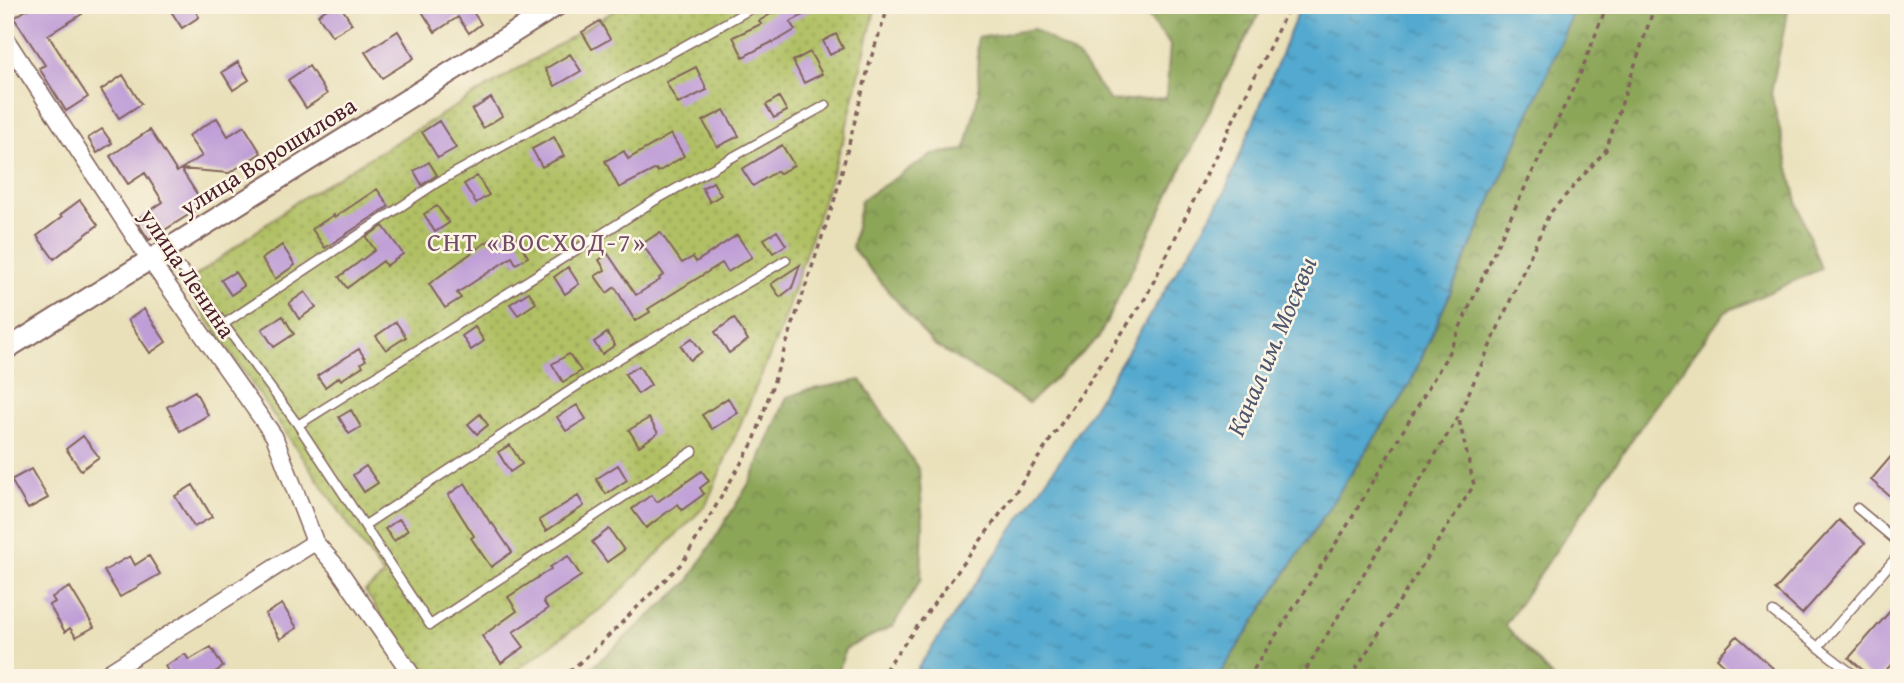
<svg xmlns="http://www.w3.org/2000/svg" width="1904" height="683" font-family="'Gentium Book Plus',serif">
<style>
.forest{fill:url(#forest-crowns);stroke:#6b6242;stroke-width:2}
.garden{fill:url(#garden-dots);stroke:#7d7047;stroke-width:2}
.water{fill:url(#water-ripples);stroke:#4e647d;stroke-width:2}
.building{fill:#bf9ed7}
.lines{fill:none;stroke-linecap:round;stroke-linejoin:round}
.service-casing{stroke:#82635d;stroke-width:11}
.minor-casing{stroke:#82635d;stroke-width:19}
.tertiary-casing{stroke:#82635d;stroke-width:23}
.path{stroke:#82635d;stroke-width:3.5;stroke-dasharray:5 5;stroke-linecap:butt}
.service{stroke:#fff;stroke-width:8}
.minor{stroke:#fff;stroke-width:16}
.tertiary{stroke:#fff;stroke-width:19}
.labels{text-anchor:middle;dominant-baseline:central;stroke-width:5;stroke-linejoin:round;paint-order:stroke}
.street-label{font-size:24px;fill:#4a1f2b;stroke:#fcf5e5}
.neighbourhood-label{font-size:26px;letter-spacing:2px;fill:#734b67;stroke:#fcf5e5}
.water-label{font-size:26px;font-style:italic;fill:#4d566d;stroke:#fcf5e5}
</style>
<defs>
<pattern id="forest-crowns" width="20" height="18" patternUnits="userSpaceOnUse" patternTransform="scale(1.75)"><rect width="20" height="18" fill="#8ca659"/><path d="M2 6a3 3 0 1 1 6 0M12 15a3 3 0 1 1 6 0" fill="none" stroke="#74874a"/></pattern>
<pattern id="garden-dots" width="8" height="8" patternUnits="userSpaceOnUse" patternTransform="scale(1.75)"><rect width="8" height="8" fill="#b0c063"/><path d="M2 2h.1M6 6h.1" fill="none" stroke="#919b52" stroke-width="1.8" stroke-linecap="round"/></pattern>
<pattern id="water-ripples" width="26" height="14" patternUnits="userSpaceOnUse" patternTransform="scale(1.75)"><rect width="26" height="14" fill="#52a9cf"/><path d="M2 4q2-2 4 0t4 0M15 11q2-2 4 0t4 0" fill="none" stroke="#4689a8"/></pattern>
</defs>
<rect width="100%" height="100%" fill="#fcf5e5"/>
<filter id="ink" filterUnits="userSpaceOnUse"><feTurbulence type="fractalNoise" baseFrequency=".0143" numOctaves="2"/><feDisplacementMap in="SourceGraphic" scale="14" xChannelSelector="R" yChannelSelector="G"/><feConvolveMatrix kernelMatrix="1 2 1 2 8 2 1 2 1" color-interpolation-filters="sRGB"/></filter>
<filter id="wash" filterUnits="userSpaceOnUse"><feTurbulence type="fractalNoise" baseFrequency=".00686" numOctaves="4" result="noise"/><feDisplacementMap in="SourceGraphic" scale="28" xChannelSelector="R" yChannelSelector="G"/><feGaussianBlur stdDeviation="1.57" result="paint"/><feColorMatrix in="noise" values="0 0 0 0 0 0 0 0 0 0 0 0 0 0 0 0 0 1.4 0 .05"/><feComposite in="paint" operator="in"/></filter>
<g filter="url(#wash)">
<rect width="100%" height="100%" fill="#e9e0ba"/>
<path class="forest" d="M1139 5H1264L1235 59 1099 337 1029 403 933 344 852 248 861 200 933 154 965 150 979 92 977 38 1034 29 1078 57 1110 101 1166 98 1170 45Z
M1575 5H1789L1771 93 1798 206 1821 269 1725 312 1653 409 1505 625 1552 677 1551 678H1217L1410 384 1558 49Z
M861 380 919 470 923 524 921 579 893 626 845 649 837 678H580L688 582 751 480 787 397 808 390Z"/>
<path class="garden" d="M624 5H876L844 137 780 331 706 505 610 602 506 678H422L365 591 384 576 184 285 296 202Z"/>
<path class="water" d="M1301 5H1575L1558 49 1410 384 1217 678H911L1069 447 1224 194Z"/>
<g id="blocks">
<path class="building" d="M34 5H76L82 14 48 35 88 97 66 111 39 68 45 65 14 18Z
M167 5H192L199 17 182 28Z
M333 5H340L352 24 332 36 318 15Z
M418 5H476L471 9 481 24 469 33 458 17 435 32Z
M786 5H821L790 22 795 30 773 43 772 42 743 57 733 37 761 24 759 21Z
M600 21 610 39 592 49 582 32Z
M398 31 414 58 382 78 365 52Z
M836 34 843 48 830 55 823 41Z
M810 52 822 74 804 83 793 61Z
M570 54 581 71 555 86 545 69Z
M238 62 249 80 233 90 222 72Z
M309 66 327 94 306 108 288 80Z
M696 67 707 90 678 104 666 82Z
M123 75 141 104 119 118 101 90Z
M779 97 787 111 774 118 766 105Z
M491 98 502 116 483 128 472 110Z
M724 110 739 136 717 147 703 121Z
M217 118 228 136 244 126 261 153 229 173 181 169 202 156 188 136Z
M439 121 456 148 438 158 422 132Z
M102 129 112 143 97 153 88 138Z
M150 130 177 172 181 169 204 205 149 240 136 220 163 202 145 173 128 184 110 156Z
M671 134 684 156 658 172 656 169 619 188 605 161 624 151 628 159Z
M554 137 564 156 542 167 532 149Z
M782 145 794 165 779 174 777 171 753 186 742 169Z
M429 162 437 175 422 185 414 171Z
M477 176 489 195 476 203 464 184Z
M713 182 721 195 710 202 702 188Z
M377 189 389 206 325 248 312 229 334 215 335 217Z
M80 200 98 225 54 259 37 236 62 217 60 215Z
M437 206 449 223 435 232 424 214Z
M383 226 403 254 386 266 383 261 347 288 339 277 375 250 366 237Z
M511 229 528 257 516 264 512 257 457 293 461 298 445 308 429 284 485 243Z
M777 231 786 245 773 253 764 239Z
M660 232 682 263 693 257 696 262 737 235 752 257 728 272 722 263 648 309 650 312 635 321 615 287 607 293 595 276 605 270 599 260 608 254 636 295 660 280 659 278 664 275 642 244Z
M282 245 295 265 275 279 262 259Z
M800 265 792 288 780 297 771 284Z
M568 267 579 284 565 294 554 277Z
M235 272 244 286 231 295 221 280Z
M305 292 316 307 299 319 289 303Z
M529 292 536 303 518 315 510 304Z
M144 309 166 342 150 353 128 320Z
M283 316 294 334 274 347 262 329Z
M734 318 748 340 729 353 715 332Z
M396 322 406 337 386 350 376 336Z
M475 327 484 341 471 350 462 336Z
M607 333 615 345 602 354 594 342Z
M692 338 702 352 690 360 681 346Z
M359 349 366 360 361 363 363 366 341 380 339 377 325 387 317 376Z
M569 354 581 371 563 382 552 364Z
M639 366 651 385 638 394 625 374Z
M195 391 208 415 180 431 167 407Z
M728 398 738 413 712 429 702 415Z
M577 405 586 419 566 431 557 417Z
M351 410 361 427 349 434 339 417Z
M480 414 488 425 477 434 468 424Z
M649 418 658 433 639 446 629 430Z
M83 436 99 457 81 470 66 449Z
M510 445 522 464 510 472 498 452Z
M1899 447V504L1871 480Z
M618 465 627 480 606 494 596 479Z
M366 466 378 483 364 492 353 475Z
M31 469 48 498 28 509 11 480Z
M702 471 709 481 700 488 704 494 682 510 678 504 646 528 632 509 651 495 657 502Z
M465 483 491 524 492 523 512 552 491 567 471 538 474 536 448 495Z
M193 485 212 517 194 527 175 496Z
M578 496 584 506 546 531 539 520Z
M399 519 408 530 394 541 385 529Z
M1839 520 1865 543 1802 614 1775 590Z
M609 529 624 550 607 562 592 542Z
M130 556 135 565 149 556 160 574 120 597 104 571Z
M568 556 581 576 543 601 548 609 513 632 524 647 501 663 482 636 517 611 508 597 551 569 550 567Z
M70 587 94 627 76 637 70 628 65 632 49 605 55 602 52 597Z
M1899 601V656L1879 678H1872L1849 658Z
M282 604 297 628 280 639 265 614Z
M1737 636 1784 678H1738L1717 658Z
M211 647 223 667 205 678H172L165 666 185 654 189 660Z"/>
</g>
</g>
<g filter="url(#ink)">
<use href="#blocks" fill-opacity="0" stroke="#82635d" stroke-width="2"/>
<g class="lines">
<g class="service-casing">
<path id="service" d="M152 260 183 269 298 425 430 625 693 451
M224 324 438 182 758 5
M298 425 654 201 826 105
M1857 508 1899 543
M365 525 615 361 786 260
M1773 612 1858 678
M1818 647 1899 554"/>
</g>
<g class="minor-casing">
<path id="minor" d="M5 38 149 259 274 436 315 542 336 566 414 678
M100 678 315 542"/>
</g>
<g class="tertiary-casing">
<path id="tertiary" d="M5 350 558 5"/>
</g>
<path class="path" d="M562 678 593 651 683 562 754 441 835 198 871 58 889 5
M879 678 1006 506 1146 297 1290 5
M1248 678 1347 526 1447 356 1500 239 1581 72 1607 5
M1301 678 1458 417 1549 214 1606 150 1655 5
M1350 678 1474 485 1459 420"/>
<use href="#service" class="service"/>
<use href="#minor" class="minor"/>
<use href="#tertiary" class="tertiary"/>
</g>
</g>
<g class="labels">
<g class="street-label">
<text transform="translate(268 156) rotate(-32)">улица Ворошилова</text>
<text transform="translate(188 273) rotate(56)">улица Ленина</text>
</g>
<g class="neighbourhood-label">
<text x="537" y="241">СНТ «ВОСХОД-7»</text>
</g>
<g class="water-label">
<text transform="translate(1271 346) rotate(-67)">Канал им. Москвы</text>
</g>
</g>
<rect width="1904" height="683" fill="none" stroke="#fcf5e5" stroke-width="28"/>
</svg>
